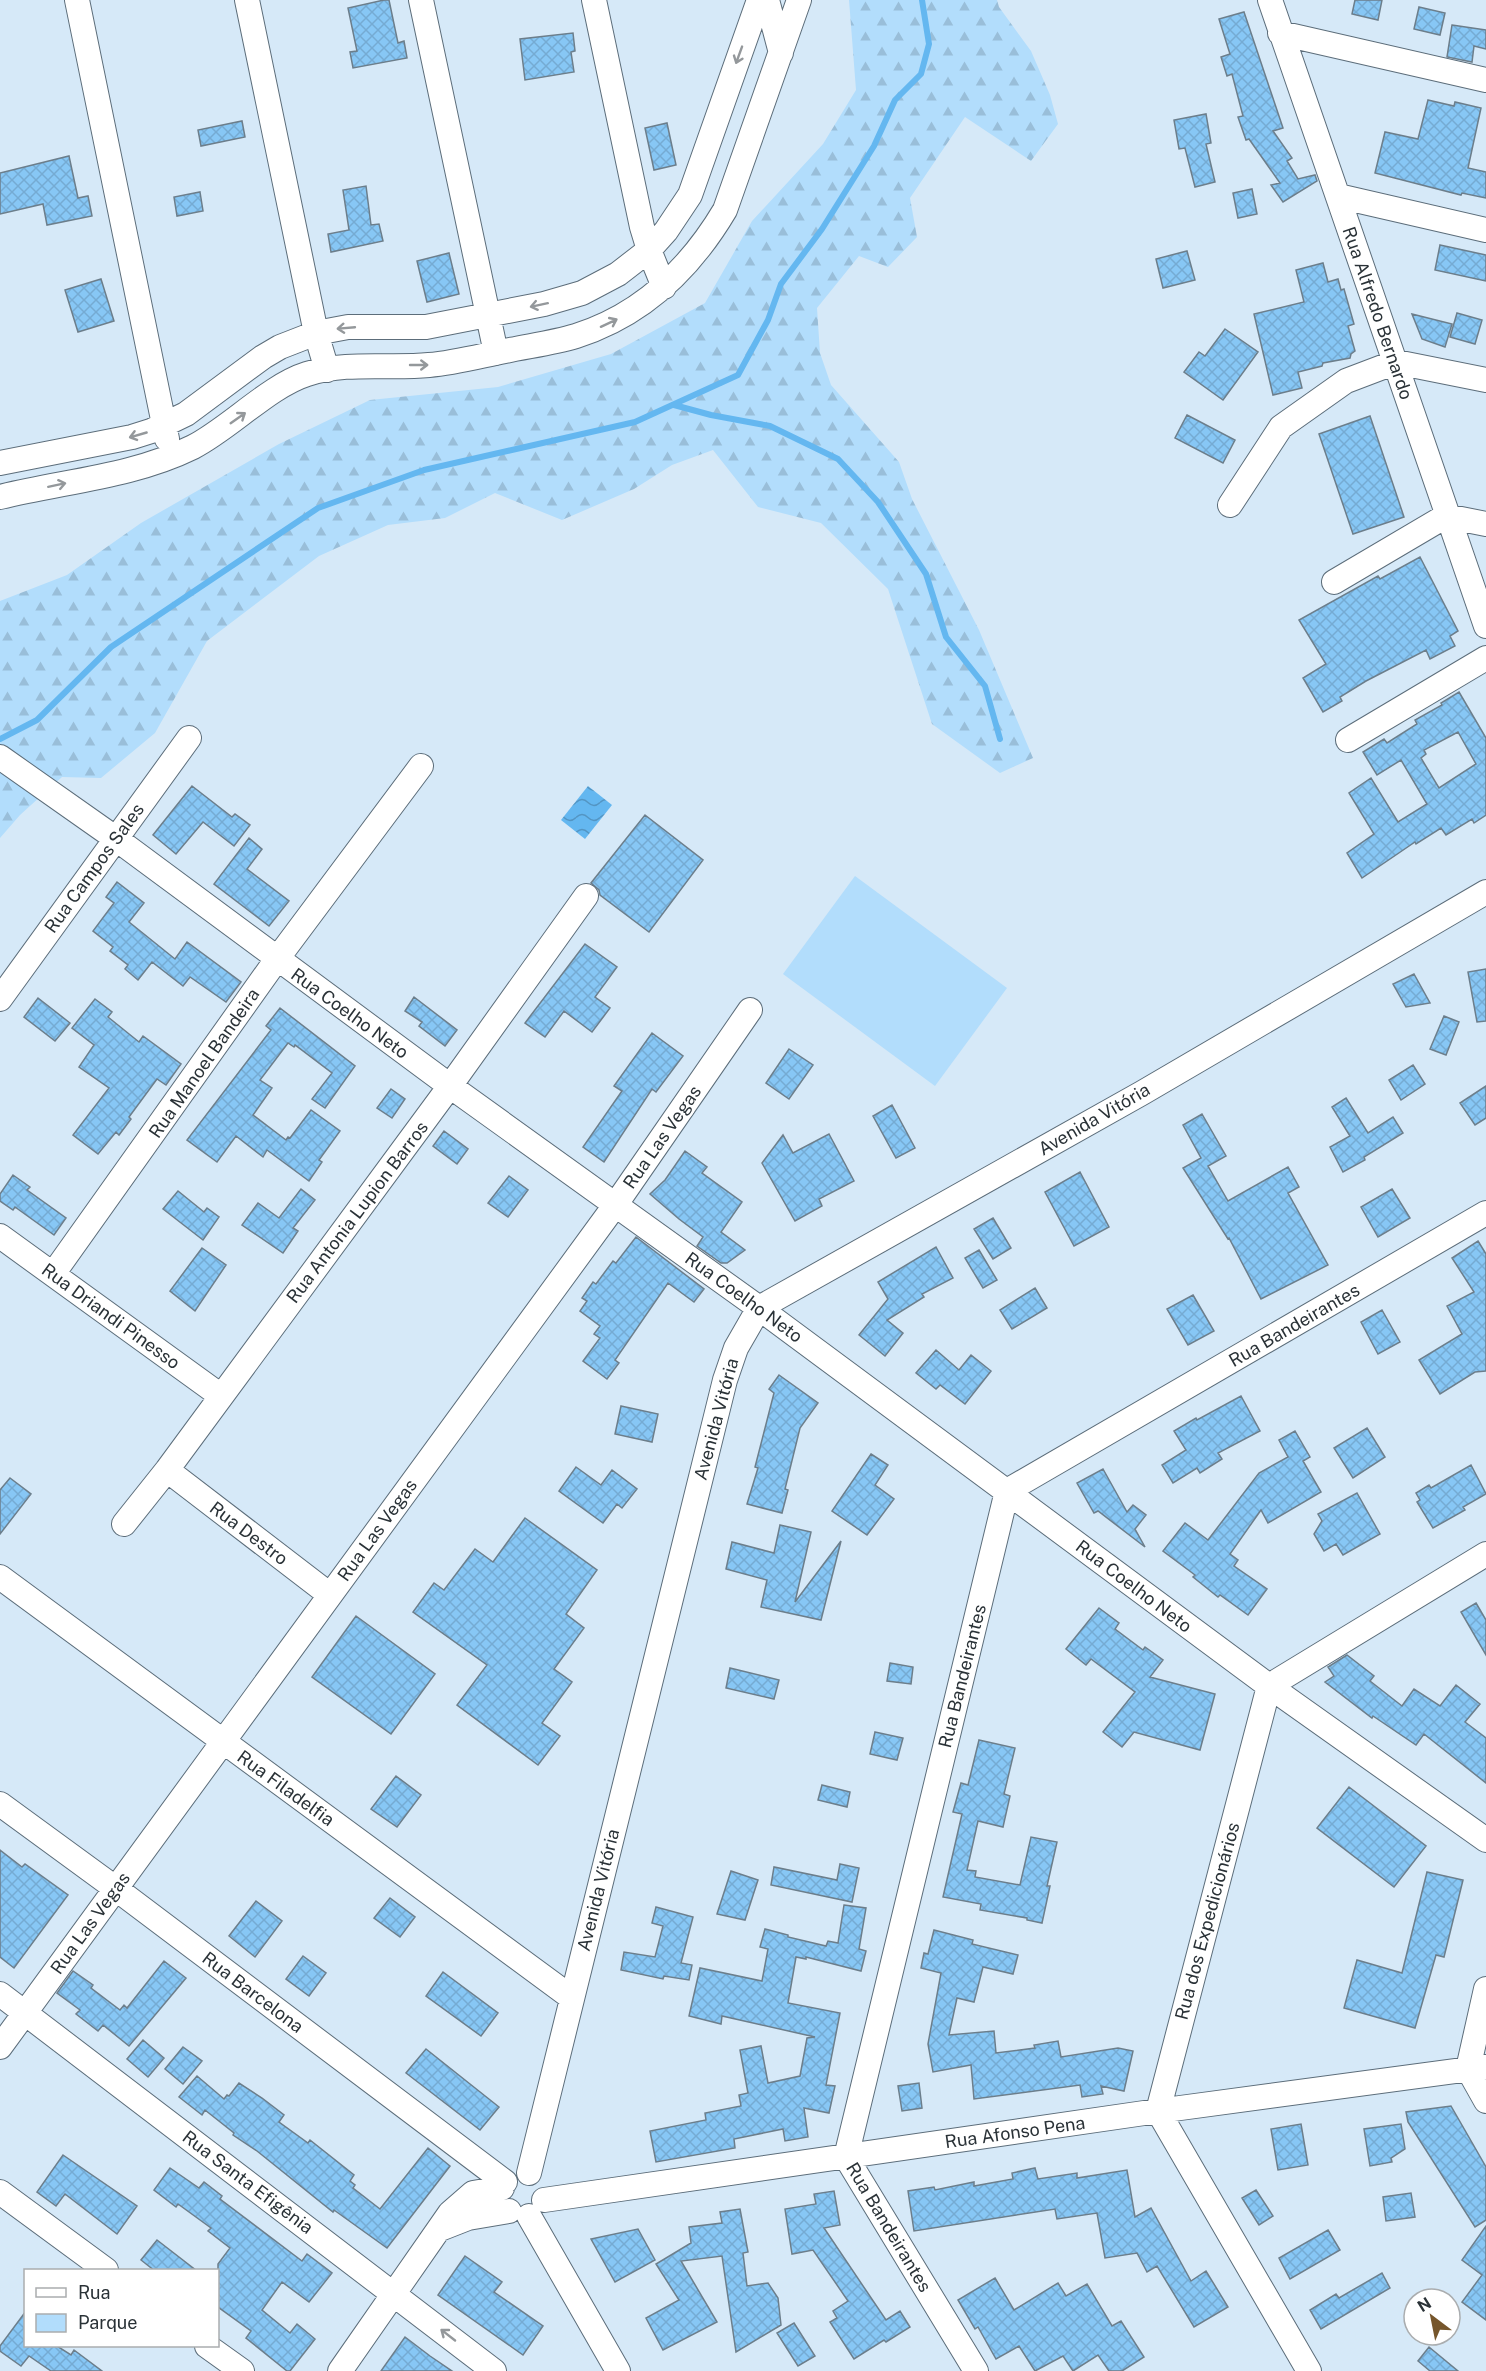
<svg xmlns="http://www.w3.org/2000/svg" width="1486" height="2371" font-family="'Public Sans',sans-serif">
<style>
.forest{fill:url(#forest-firs)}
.green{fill:#b2ddfc}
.water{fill:url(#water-waves)}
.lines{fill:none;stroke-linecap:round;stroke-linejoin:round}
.stream{stroke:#64b7f0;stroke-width:6}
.building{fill:url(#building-cross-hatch);stroke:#6c7e8b;stroke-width:1.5;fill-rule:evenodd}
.minor-casing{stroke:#5c6d7a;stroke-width:26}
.minor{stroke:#fff;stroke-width:24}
.oneway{stroke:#94989b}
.labels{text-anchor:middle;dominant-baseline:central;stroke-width:4.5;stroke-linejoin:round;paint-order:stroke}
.street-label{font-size:18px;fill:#2a3237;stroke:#fff}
</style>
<defs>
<pattern id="forest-firs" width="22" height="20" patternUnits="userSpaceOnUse" patternTransform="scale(1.5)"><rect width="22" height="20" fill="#b2ddfc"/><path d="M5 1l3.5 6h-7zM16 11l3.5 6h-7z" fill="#99bed9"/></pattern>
<pattern id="water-waves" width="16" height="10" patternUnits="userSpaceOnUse" patternTransform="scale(1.5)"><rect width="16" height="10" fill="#64b7f0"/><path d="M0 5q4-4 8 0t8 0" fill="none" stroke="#5395c3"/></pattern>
<pattern id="building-cross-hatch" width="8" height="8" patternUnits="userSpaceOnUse" patternTransform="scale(1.5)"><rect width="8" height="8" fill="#87c7f5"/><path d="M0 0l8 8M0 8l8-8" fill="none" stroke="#75abd3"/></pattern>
</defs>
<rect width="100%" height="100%" fill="#d6e9f8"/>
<path class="forest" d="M849 0H997L999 7 1031 51 1050 95 1058 124 1031 161 965 117 910 198 917 237 888 267 859 256 817 308 820 353 831 385 899 462 912 499 979 630 1033 758 1000 773 932 724 888 589 821 523 758 507 713 450 672 465 634 489 562 520 495 493 445 518 388 525 319 556 207 641 155 733 101 778 62 777 20 815 0 838V601L67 575 141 523 279 444 370 400 498 387 611 354 705 303 752 221 823 144 856 90Z"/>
<path class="green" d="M855 876 1007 988 935 1086 783 974Z"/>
<path class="water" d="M588 786 612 805 585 839 561 820Z"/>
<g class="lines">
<path class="stream" d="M674 405 711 415 770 426 838 459 878 502 926 574 946 637 985 686 1000 739
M0 739 37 720 111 647 318 508 424 470 635 422 738 375 768 320 781 284 822 229 874 146 895 100 921 74 929 44 922 0"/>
</g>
<path class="building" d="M384 0H389L398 43 404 41 407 58 353 68 350 52 357 51 348 8Z
M1355 0H1382L1378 20 1352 14Z
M1419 7 1445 13 1440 35 1414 29Z
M1244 12 1283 128 1273 131 1292 158 1287 161 1298 179 1315 175 1317 181 1283 202 1271 185 1280 183 1249 139 1246 140 1238 117 1243 116 1232 74 1227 76 1221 57 1230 54 1219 19Z
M1452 25 1486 30V49L1474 46 1472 62 1447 57Z
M573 33 575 51 571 52 574 72 525 80 520 39Z
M1428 100 1454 106 1455 102 1481 108 1468 168 1486 172V198L1462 193 1461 195 1375 173 1385 132 1418 139Z
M1206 114 1211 143 1206 144 1215 182 1195 187 1185 148 1179 149 1174 120Z
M242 121 245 137 201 146 198 130Z
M667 123 676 165 654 170 645 128Z
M69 156 78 198 88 196 92 216 47 225 43 204 0 214V173Z
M366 186 371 225 379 224 383 241 331 252 328 234 349 230 343 190Z
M1252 189 1257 214 1238 218 1233 193Z
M200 192 203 211 177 216 174 197Z
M1440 245 1486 255V281L1435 270Z
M1187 251 1195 280 1163 288 1156 259Z
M449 253 459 294 427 302 417 261Z
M1323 263 1328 282 1338 279 1341 290 1344 289 1354 324 1348 326 1355 351 1351 354 1350 358 1323 363 1322 366 1298 372 1302 388 1273 395 1254 314 1304 302 1296 270Z
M101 279 114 321 78 332 65 290Z
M1457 313 1482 320 1475 344 1450 337Z
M1412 314 1452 324 1445 347 1422 339Z
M1225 329 1258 352 1223 400 1184 372 1199 352 1205 356Z
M1187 415 1235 440 1223 463 1175 438Z
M1370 416 1404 517 1353 534 1319 434Z
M1420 557 1458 631 1450 636 1455 646 1430 659 1426 650 1366 681 1340 697 1342 701 1323 712 1303 678 1326 664 1299 620 1378 576 1380 579Z
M1459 692 1486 738V815L1474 823 1472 819 1446 835 1441 828 1416 844 1415 842 1362 878 1347 853 1374 834 1349 793 1371 778 1398 822 1427 804 1401 760 1377 775 1363 752 1384 739 1387 743 1417 724 1415 720 1442 705 1441 703ZM1458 732 1476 764 1439 788 1421 758 1426 754 1424 750Z
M192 786 232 817 235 814 250 825 234 846 203 822 176 854 153 835Z
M645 815 703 860 649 932 600 895 599 890 591 883Z
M249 838 262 849 247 869 289 901 269 926 214 884Z
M117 882 144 903 129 922 175 959 187 942 241 982 226 1002 190 977 183 986 152 962 138 980 125 969 128 965 110 951 113 947 93 931 114 903 106 897Z
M585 944 617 967 595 997 610 1008 592 1032 564 1011 545 1037 525 1023Z
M1486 969V1021L1477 1022 1468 972Z
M1414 974 1430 1003 1406 1007 1393 984Z
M414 997 457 1030 445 1046 419 1026 422 1022 405 1011Z
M38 998 70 1023 55 1041 24 1017Z
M95 999 112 1012 108 1017 139 1042 143 1036 181 1064 166 1085 157 1079 129 1117 131 1119 119 1135 116 1132 98 1154 73 1135 109 1088 79 1067 94 1045 72 1028Z
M280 1008 355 1066 325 1108 312 1099 332 1073 295 1045 294 1047 288 1043 260 1080 272 1088 253 1115 286 1140 288 1137 290 1138 311 1110 340 1131 319 1160 322 1162 309 1181 267 1150 263 1157 236 1136 217 1162 187 1140 271 1030 266 1026Z
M1444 1016 1459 1022 1446 1055 1430 1049Z
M652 1033 683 1056 656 1092 652 1089 604 1162 583 1147 622 1091 614 1086Z
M789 1049 813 1065 789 1099 766 1083Z
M1413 1065 1425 1084 1401 1100 1389 1080Z
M1486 1086V1118L1475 1125 1460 1103Z
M391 1089 405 1099 392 1118 377 1108Z
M1346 1098 1368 1133 1393 1117 1403 1133 1364 1157 1365 1160 1343 1172 1330 1147 1350 1136 1332 1107Z
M892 1105 915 1148 896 1158 873 1116Z
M1202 1114 1226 1156 1208 1166 1228 1201 1288 1167 1299 1187 1288 1193 1328 1265 1261 1299 1229 1238 1228 1239 1183 1168 1201 1158 1183 1125Z
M444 1131 468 1149 457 1164 433 1146Z
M829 1134 854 1181 819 1199 822 1206 795 1221 762 1163 783 1135 793 1153Z
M685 1151 707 1167 702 1173 742 1202 721 1232 745 1250 727 1263H721L697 1246 703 1237 679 1219 650 1194 665 1180Z
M1080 1172 1109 1227 1074 1246 1045 1192Z
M13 1175 30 1187 27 1190 66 1218 54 1235 15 1207 13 1210 0 1201V1194Z
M509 1176 528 1190 508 1217 488 1203Z
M301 1189 315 1200 293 1228 298 1231 283 1253 242 1225 258 1203 279 1218Z
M1392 1189 1410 1218 1378 1237 1361 1207Z
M178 1191 204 1212 207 1208 219 1217 203 1240 163 1209Z
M993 1218 1011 1248 993 1259 974 1229Z
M636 1237 704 1289 694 1302 668 1283 615 1360 619 1363 607 1379 583 1361 600 1338 594 1334 600 1326 580 1311 587 1301 582 1298 593 1282 596 1284 613 1261 616 1263Z
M1478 1241 1486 1254V1371L1475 1372 1440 1394 1419 1360 1462 1334 1447 1306 1474 1292 1452 1258Z
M936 1247 953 1278 922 1294 924 1297 887 1320 903 1333 885 1356 859 1335 888 1299 878 1282Z
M202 1248 226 1265 195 1311 170 1291Z
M979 1250 997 1280 983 1288 965 1258Z
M1035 1288 1047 1308 1012 1329 1000 1310Z
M1193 1295 1214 1331 1188 1345 1167 1309Z
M1382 1310 1400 1342 1378 1354 1361 1322Z
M936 1350 959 1370 971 1355 991 1371 965 1404 940 1385 936 1389 916 1373Z
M779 1375 818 1403 800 1428 785 1489 788 1490 782 1513 747 1504 758 1468 755 1467 774 1393 769 1389Z
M1241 1396 1260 1431 1218 1453 1222 1459 1200 1473 1197 1468 1173 1483 1162 1465 1186 1450 1174 1431 1196 1418 1197 1420Z
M621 1406 658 1414 652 1442 615 1434Z
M1367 1428 1385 1457 1353 1478 1334 1448Z
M1295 1431 1310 1457 1303 1461 1321 1492 1268 1523 1261 1510 1230 1554 1238 1560 1234 1566 1267 1589 1248 1615 1220 1595 1218 1597 1193 1577 1195 1575 1163 1551 1185 1523 1208 1540 1259 1473 1288 1457 1279 1440Z
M871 1454 888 1465 875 1485 894 1499 867 1535 832 1511Z
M1471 1465 1486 1494 1463 1507 1465 1510 1433 1528 1417 1502 1420 1500 1416 1493 1429 1485 1431 1488Z
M576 1467 601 1485 612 1470 637 1489 622 1508 617 1504 603 1523 559 1491Z
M1103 1469 1127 1512 1133 1505 1146 1515 1135 1529 1145 1547 1098 1511 1094 1513 1077 1483Z
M10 1478 31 1494 0 1534V1490Z
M1357 1493 1380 1534 1343 1555 1336 1544 1324 1551 1314 1534 1322 1521 1318 1514Z
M525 1518 597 1570 566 1614 584 1628 554 1669 572 1682 542 1723 560 1736 538 1765 457 1705 487 1665 413 1612 434 1583 444 1590 475 1549 493 1562Z
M780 1525 811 1532 795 1602 841 1541 821 1620 761 1607 767 1580 726 1569 732 1542 774 1553Z
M1476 1603 1486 1620V1655L1461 1612Z
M1099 1608 1119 1623 1115 1629 1143 1650 1145 1647 1163 1660 1150 1677 1215 1694 1200 1750 1134 1732 1122 1747 1103 1732 1135 1692 1091 1659 1086 1665 1066 1649Z
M356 1616 435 1674 391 1734 312 1677Z
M1347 1655 1374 1676 1370 1681 1402 1706 1414 1689 1440 1706 1456 1685 1480 1704 1465 1722 1486 1738V1783L1424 1734 1416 1745 1373 1716 1372 1718 1325 1682 1334 1676 1328 1667Z
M890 1663 913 1667 911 1684 887 1681Z
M730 1668 779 1680 774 1699 726 1688Z
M875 1732 903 1738 897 1760 870 1754Z
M979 1740 1015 1748 1004 1794 1010 1796 1003 1827 978 1821 967 1870 976 1871 975 1877 1020 1885 1031 1837 1057 1842 1047 1886H1050L1042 1923 1027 1920V1918L980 1910 981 1904 943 1897 962 1814 953 1812 961 1783 968 1785Z
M396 1776 421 1795 397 1827 371 1809Z
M822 1785 850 1792 847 1807 818 1800Z
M1349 1787 1426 1846 1394 1887 1317 1828Z
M0 1850 22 1867 25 1864 68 1895 14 1968 0 1957Z
M840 1864 859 1868 852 1902 771 1885 774 1867 837 1880Z
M731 1871 758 1880 745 1920 717 1914Z
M1427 1872 1463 1880 1444 1957 1436 1955 1415 2028 1344 2008 1357 1960 1402 1973Z
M390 1898 415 1917 400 1937 374 1918Z
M256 1901 282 1921 255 1957 229 1936Z
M844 1905 866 1908 859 1949 866 1951 861 1971 806 1957V1959L796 1957 788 2003 840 2013 826 2085 835 2086 829 2113 804 2108 808 2137 785 2141 783 2129 734 2139 735 2148 656 2162 650 2131 706 2120 705 2113 741 2106 739 2095 748 2093 740 2050 761 2046 768 2083 800 2076 807 2038 815 2037 722 2016 721 2024 689 2016 700 1968 762 1981 768 1949 760 1947 765 1929 788 1935V1937L826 1946 828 1941 838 1943Z
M656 1907 693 1917 681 1963 692 1965 689 1980 664 1976 663 1979 621 1970 624 1952 655 1957 663 1926 652 1923Z
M934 1930 973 1940 972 1944 1018 1955 1013 1974 983 1967 974 2002 957 1998 949 2035 994 2031 996 2053 1035 2048 1034 2045 1058 2041 1061 2057 1118 2048 1133 2051 1124 2091 1101 2086 1103 2094 1082 2097 1080 2085 974 2099 971 2065 933 2072 928 2044 941 1973 921 1968 924 1953 928 1954Z
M303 1956 326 1973 309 1996 286 1979Z
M164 1961 186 1978 129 2046 103 2025 98 2031 76 2014 80 2010 57 1993 73 1971 93 1985 91 1988 120 2010 124 2005 127 2008Z
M443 1972 498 2013 481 2036 426 1996Z
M143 2040 164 2058 148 2077 127 2059Z
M183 2047 202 2061 183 2084 165 2069Z
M426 2049 499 2107 480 2130 406 2073Z
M197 2076 224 2099 227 2095 229 2096 239 2083 262 2098 284 2115 279 2122 308 2143 310 2140 354 2175 350 2181 355 2185 353 2188 380 2209 428 2148 450 2166 387 2248 334 2210 333 2212 257 2151 233 2135 234 2133 205 2110 202 2115 179 2097Z
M919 2083 922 2108 902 2111 898 2086Z
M1451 2106 1486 2167V2220L1475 2227 1408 2122 1406 2112Z
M1301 2124 1308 2165 1278 2170 1271 2129Z
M1401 2124 1405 2149 1391 2158 1392 2162 1370 2166 1364 2129Z
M63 2155 137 2206 117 2234 65 2194 56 2206 37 2192Z
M170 2168 199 2188 204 2182 222 2196 220 2199 302 2261 307 2254 332 2273 309 2302 282 2282 262 2310 290 2333 297 2324 315 2339 290 2371H287L246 2338 251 2331 218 2307V2264L230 2248 208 2231 211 2228 178 2204 176 2207 154 2190Z
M1035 2168 1038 2179 1077 2173V2178L1127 2170 1135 2217 1151 2208 1191 2281 1206 2271 1228 2307 1194 2327 1157 2266 1147 2272 1137 2253 1105 2258 1097 2213 1057 2219 1055 2209 914 2231 908 2191 934 2187 935 2190 974 2182V2186L1013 2179 1012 2173Z
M1256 2190 1273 2216 1259 2225 1242 2198Z
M834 2191 840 2225 824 2228 886 2320 900 2311 910 2327 886 2342 884 2340 854 2359 830 2322 837 2318 833 2311 848 2301 813 2250 792 2254 785 2209 816 2204 814 2194Z
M1411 2193 1415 2217 1386 2221 1383 2197Z
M740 2209 748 2252 743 2253 747 2286 768 2283 778 2298 781 2325 736 2352 722 2256 681 2261 717 2322 663 2350 646 2318 679 2300 656 2264 691 2243 689 2227 722 2223 720 2212Z
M1486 2226V2320L1462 2302 1482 2275 1462 2260Z
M638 2229 655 2260 615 2282 591 2239Z
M1328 2230 1340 2250 1290 2279 1279 2258Z
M157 2240 197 2271H155L141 2260Z
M465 2256 502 2282 494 2292 543 2326 523 2355 438 2295Z
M1382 2273 1390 2288 1321 2329 1310 2310 1336 2294 1339 2298Z
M995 2278 1014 2310 1058 2283 1066 2296 1087 2284 1112 2326 1121 2321 1144 2357 1122 2371H1109L1098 2355 1073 2371 1063 2356 1035 2371 1019 2346 996 2359 978 2327 975 2329 958 2300Z
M26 2311V2346H57L71 2355 74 2350 102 2371H51L29 2356 21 2366 0 2351V2346Z
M794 2323 815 2356 798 2366 777 2333Z
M405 2337 430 2356 452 2371H381Z
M1429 2347 1458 2371H1430L1418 2361Z"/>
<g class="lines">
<g class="minor-casing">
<path id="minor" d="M77 0 167 439
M247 0 316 333 327 370
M421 0 496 353
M594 0 642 227 649 250 664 287
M767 0 781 53
M1270 0 1486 626
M1280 33 1486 80
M1338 196 1486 230
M0 463 132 437 151 431 186 414 263 357 280 347 316 333 348 327H426L544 304 582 293 618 274 649 250 666 231 690 195 759 0
M0 497C64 481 132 477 193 447 230 428 269 386 307 374 348 361 388 369 429 365 454 363 480 356 505 351 528 346 553 343 576 336 642 315 690 269 725 210L799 0
M1230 505 1281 427 1346 381 1396 362 1486 380
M1334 582 1446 516 1486 524
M1348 740 1486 658
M0 757 115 838 450 1086 759 1308 1269 1686 1486 1840
M0 999 189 738
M0 1236 221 1396
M53 1274 277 959 421 766
M167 1470 330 1595
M124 1524 167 1470 450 1086 586 896
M0 1577 572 1998
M0 1804 115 1888 505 2182
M1486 1989 1468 2069 1486 2101
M0 1994 494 2371
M0 2047 616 1204 750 1010
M529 2173 725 1380 736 1348 759 1308 1142 1093 1486 892
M0 2192 106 2270
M544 2200 1158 2111 1486 2067
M529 2216 618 2371
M440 2229 468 2218 509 2211
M207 2346 242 2371
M340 2371 450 2213 473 2193 502 2188
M976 2371 846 2157 1007 1491 1486 1213
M1309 2371 1158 2111 1269 1686 1486 1554"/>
</g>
<use href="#minor" class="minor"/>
</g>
<defs><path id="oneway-shaft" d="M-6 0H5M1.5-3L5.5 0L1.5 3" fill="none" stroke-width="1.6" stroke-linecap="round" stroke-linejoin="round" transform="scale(1.5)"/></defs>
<g class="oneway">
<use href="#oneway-shaft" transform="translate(739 55) rotate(110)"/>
<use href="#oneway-shaft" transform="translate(539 305) rotate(168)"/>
<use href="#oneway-shaft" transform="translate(609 323) rotate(-25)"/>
<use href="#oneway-shaft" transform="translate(346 328) rotate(175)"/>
<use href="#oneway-shaft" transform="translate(419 365)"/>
<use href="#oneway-shaft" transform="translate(238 418) rotate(-35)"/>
<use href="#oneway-shaft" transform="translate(138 435) rotate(164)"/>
<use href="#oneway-shaft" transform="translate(57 485) rotate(-12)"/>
<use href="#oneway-shaft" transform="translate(448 2335) rotate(-142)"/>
</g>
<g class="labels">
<g class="street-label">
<text transform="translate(1378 313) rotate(71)">Rua Alfredo Bernardo</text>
<text transform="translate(94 868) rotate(-54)">Rua Campos Sales</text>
<text transform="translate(350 1013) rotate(36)">Rua Coelho Neto</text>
<text transform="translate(204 1063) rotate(-55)">Rua Manoel Bandeira</text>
<text transform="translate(1094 1119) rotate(-30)">Avenida Vitória</text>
<text transform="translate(662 1137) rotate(-55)">Rua Las Vegas</text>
<text transform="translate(357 1212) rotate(-53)">Rua Antonia Lupion Barros</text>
<text transform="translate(744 1297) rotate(36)">Rua Coelho Neto</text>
<text transform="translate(111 1316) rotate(36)">Rua Driandi Pinesso</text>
<text transform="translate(1294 1325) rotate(-30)">Rua Bandeirantes</text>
<text transform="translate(716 1419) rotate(-75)">Avenida Vitória</text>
<text transform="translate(377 1530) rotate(-54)">Rua Las Vegas</text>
<text transform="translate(249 1533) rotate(37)">Rua Destro</text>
<text transform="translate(1134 1586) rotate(37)">Rua Coelho Neto</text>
<text transform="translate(962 1676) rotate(-76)">Rua Bandeirantes</text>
<text transform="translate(286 1788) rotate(36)">Rua Filadelfia</text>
<text transform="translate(598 1890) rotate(-76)">Avenida Vitória</text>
<text transform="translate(1207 1921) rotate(-75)">Rua dos Expedicionários</text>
<text transform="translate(90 1923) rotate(-54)">Rua Las Vegas</text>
<text transform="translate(253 1992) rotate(37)">Rua Barcelona</text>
<text transform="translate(1015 2132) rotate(-8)">Rua Afonso Pena</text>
<text transform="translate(248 2182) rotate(37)">Rua Santa Efigênia</text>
<text transform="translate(889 2227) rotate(59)">Rua Bandeirantes</text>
</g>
</g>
<rect x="24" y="2269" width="195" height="78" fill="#ffffff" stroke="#aaadaf" stroke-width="1.5"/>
<rect x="36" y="2288" width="30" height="9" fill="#ffffff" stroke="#aaadaf" stroke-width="1.5"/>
<text x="78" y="2299" font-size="18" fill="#2a3237">Rua</text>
<rect x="36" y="2314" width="30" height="18" fill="#b2ddfc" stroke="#aaadaf" stroke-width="1.5"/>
<text x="78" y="2329" font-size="18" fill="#2a3237">Parque</text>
<g transform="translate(1432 2317) rotate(328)"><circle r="28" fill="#ffffff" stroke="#aaadaf" stroke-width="1.5"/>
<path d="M0-4.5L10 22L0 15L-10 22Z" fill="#76562c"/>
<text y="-9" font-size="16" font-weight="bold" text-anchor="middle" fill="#2a3237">N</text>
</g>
</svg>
